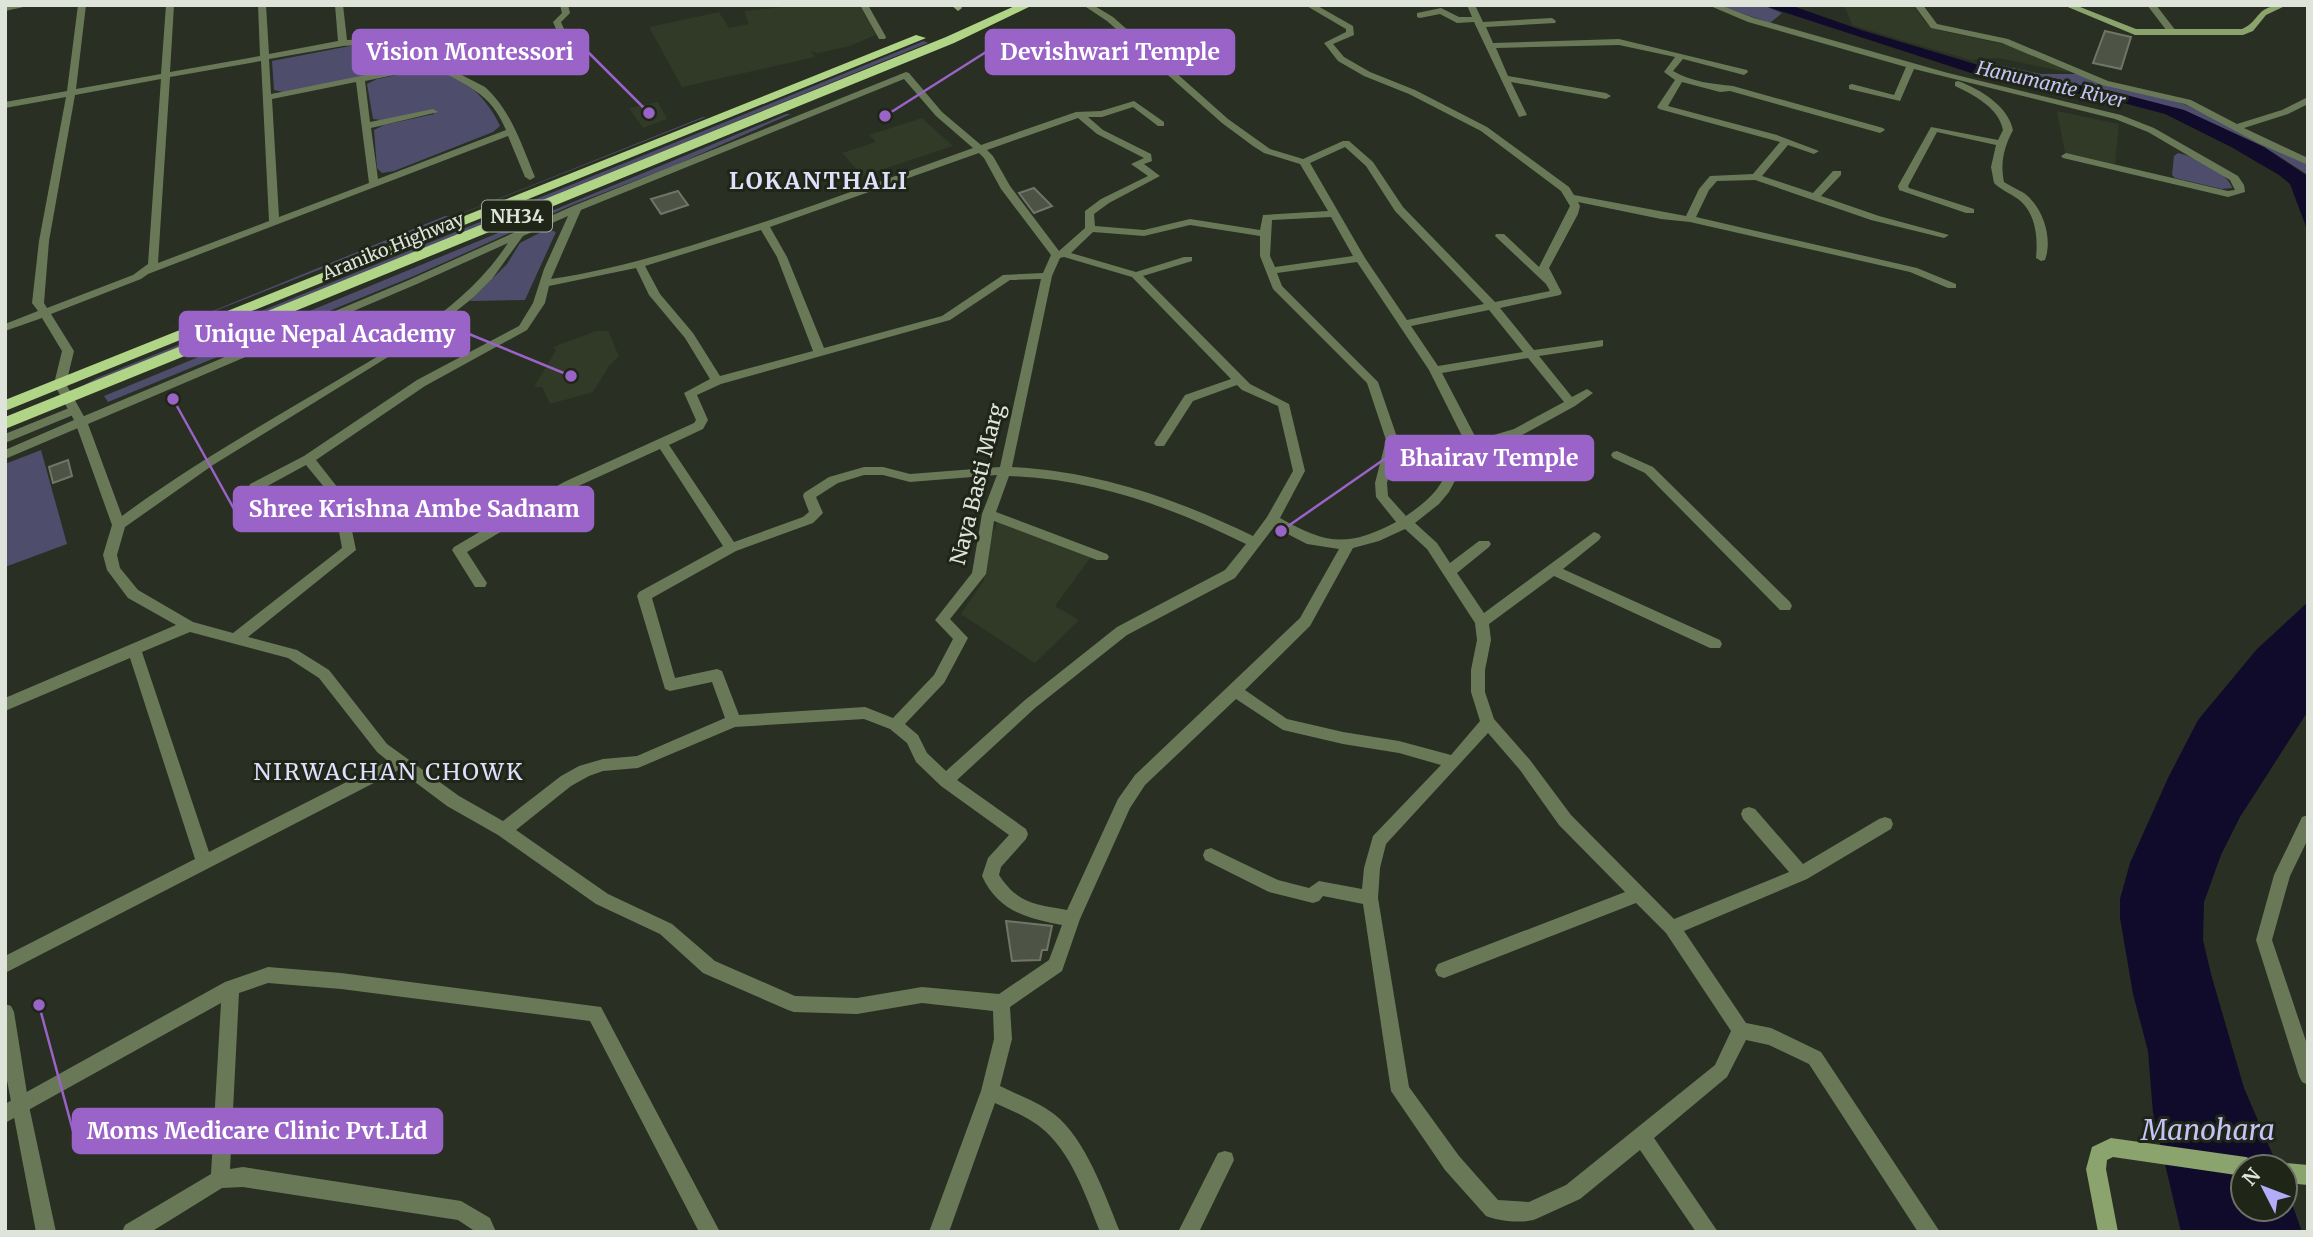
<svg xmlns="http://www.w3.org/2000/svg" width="2313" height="1237" font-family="Merriweather,serif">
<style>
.built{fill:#313a27}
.green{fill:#4f4d6c}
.water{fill:#100b2a}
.building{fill:#4d5445;stroke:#6f7667;stroke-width:2}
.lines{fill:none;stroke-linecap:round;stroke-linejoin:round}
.minor{fill:#697957;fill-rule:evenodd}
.tertiary{fill:#697957;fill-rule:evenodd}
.secondary{fill:#8ba46d;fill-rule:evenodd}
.trunk{fill:#b1d586;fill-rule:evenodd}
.labels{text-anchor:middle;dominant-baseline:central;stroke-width:6;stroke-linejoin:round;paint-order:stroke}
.far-street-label{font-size:18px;fill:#dfe4db;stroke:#1f2618}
.far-water-label{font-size:19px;font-style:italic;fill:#c6c3f8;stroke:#1f2618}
.shield{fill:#1f2618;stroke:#a5aba0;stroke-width:2}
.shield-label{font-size:19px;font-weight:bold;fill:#dfe4db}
.street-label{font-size:21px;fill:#dfe4db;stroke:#1f2618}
.far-district-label{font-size:23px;font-weight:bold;letter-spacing:2px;fill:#e0dffc;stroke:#1f2618}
.neighbourhood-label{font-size:23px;letter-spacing:2px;fill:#e0dffc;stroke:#1f2618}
.near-water-label{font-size:28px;font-style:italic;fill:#c6c3f8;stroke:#1f2618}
.leader{fill:none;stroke:#9963c7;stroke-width:2.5}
.callout-dot{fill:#9963c7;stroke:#1f2618;stroke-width:2.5}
.callout{fill:#9963c7;stroke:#9963c7;stroke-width:2.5}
.callout-label{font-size:23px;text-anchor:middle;font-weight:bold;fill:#fff}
</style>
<rect width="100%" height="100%" fill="#292f22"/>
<path class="built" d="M802 5H860L876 35 850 46 818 53 811 51 815 57 682 87 649 27 719 12 729 28 749 24 744 11Z
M1844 5H1913L1926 23 1938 30 2012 46 2072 73 1998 58 1971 60 1911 43 1852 25Z
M658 102 667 119 643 128 629 108Z
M2057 111 2119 124 2115 164 2065 153Z
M922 118 953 146 863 176 842 153 876 142 869 135Z
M596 331H608L619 356 609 366 593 392 550 404 542 387H534L556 350 553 347Z
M998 521 1091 557 1055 606 1079 620 1035 663 961 614 984 580V553Z"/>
<path class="green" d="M1718 5H1762L1782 13 1770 23Z
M376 41 419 63 417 66 283 92 274 90 272 61Z
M924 41 928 43 85 388 84 385 97 378Z
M1994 64 2041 74H2077L2184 104 2308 164V175L2264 147 2184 110 2071 83 1995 70Z
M428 69C457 67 490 101 500 126L493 132 394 171 382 173 377 168 374 130 384 125 434 114 433 110 381 120 373 119 367 84 377 79Z
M786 114H791L673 166 572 205 414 276 108 402 104 396Z
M703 117H706L164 331 445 216 452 217Z
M2178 153C2193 156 2229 173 2232 188L2222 189 2175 178 2172 175 2174 156Z
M547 229 556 232 525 300 470 301 507 264 520 243Z
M41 450 67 544 5 567V464Z"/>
<path class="water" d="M1762 5H1790L1861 30 1995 70 2111 91 2184 110 2264 147 2306 175 2308 232 2290 184 2279 175 2233 148 2165 114 2116 101 1971 73Z
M2308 602V711L2240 817 2221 855 2204 902 2203 940 2211 974 2244 1088 2278 1167H2243V1209H2285V1184L2302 1232H2181L2153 1113 2148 1051 2133 994 2120 918V899L2130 863 2168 778 2198 720 2257 649Z"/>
<path class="building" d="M2105 31 2131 37 2121 69 2093 63Z
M1034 188 1052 206 1034 213 1019 193Z
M678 191 688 205 661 214 651 199Z
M68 460 72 476 53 483 49 467Z
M1006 921 1052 926 1047 950H1042L1040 960 1012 961Z"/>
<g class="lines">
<path class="minor" d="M12 5H33L5 11V6Z
M78 5H86L76 89 161 74 166 5H174L170 72 260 56 258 5H266L269 54 338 41 335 5H343L347 40 390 38 485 87C512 112 521 144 535 177L530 180 525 177 508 136 148 274 141 279 51 314 74 351 66 384 64 387H56L54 384 62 351 42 318 5 331V324L38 311 32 303 39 241 66 97 5 108V102L67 91ZM386 43 425 63 271 94 269 59 343 46ZM261 61 269 221 158 263 170 77ZM433 67C466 85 491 93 506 130L378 179 371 128 438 112 433 109 370 122 365 81ZM161 79 148 264 133 275 47 308 44 303 49 241 75 95ZM356 82 369 183 279 217 272 99Z
M560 5H568L570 13 561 22 570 43 568 51 564 54 560 51 562 43 553 22 562 13Z
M860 5H868L886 37 885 39H879Z
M1083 5H1093L1113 17 1228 119 1270 149 1303 159 1343 141H1349L1373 162 1403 207 1495 302 1550 291 1546 284 1495 236 1496 234H1504L1539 267 1570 206 1561 191 1481 131 1409 94 1364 76 1338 61 1324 43 1346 32V29L1305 5H1316L1353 26 1354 35 1333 44 1344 57 1370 72 1415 90 1487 127 1569 187 1574 195 1686 216 1699 189 1710 176 1753 174 1780 142 1659 109 1657 107 1675 80 1664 72 1675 57 1619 45 1496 48 1508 76 1606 93 1611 96 1606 99 1511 82 1527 115 1519 117 1474 22 1457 23 1440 14 1420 18 1417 17V13L1441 8 1459 17H1472L1467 5H1475L1483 22 1552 18 1556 21 1555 23 1486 27 1493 43 1619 39 1747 70 1748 72 1744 75 1683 59 1673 71C1692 82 1713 84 1733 86L1883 128 1885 130 1880 133 1730 91 1720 92 1682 82 1668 106 1777 135 1819 151 1814 154 1788 145 1762 176 1813 193 1833 171H1841V175L1821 196 1879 216 1949 235 1944 238 1871 220 1755 180 1717 181 1709 190 1696 217 1917 268 1956 284V288H1948L1910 272 1690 222 1661 219 1578 202 1580 206 1578 214 1549 268 1562 293 1560 295 1500 308 1534 350 1603 340V346L1599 347 1539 356 1572 397 1587 389 1593 393 1575 406 1522 435 1477 448 1467 458 1449 492 1439 504 1415 523 1437 543 1450 563 1479 541H1489L1491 544 1489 547 1457 573 1484 613 1594 532 1599 534 1601 537 1599 540 1563 569 1720 640 1722 644 1720 648H1710L1554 576 1489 624 1491 640 1485 670V692L1494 719 1530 760 1571 815 1674 919 1789 872 1743 819 1741 814 1743 809 1749 807 1755 809 1803 864 1879 819 1885 817 1891 819 1893 824 1891 829 1807 879 1684 931 1746 1023 1771 1028 1821 1052 1940 1232H1918L1809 1064 1769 1045 1746 1040 1727 1077 1654 1138 1718 1232H1696L1640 1150 1580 1199 1536 1219C1523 1224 1499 1221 1486 1216L1445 1170 1391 1091 1363 904 1323 896 1319 901 1313 903 1269 892 1205 860 1203 855 1205 850 1211 848 1278 880 1309 888 1319 881 1362 889 1364 868 1373 836 1441 765 1399 753 1343 744 1283 730 1236 699 1145 785 1130 808 1080 919 1062 971 1010 1007 1012 1039 1000 1086C1018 1095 1038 1102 1054 1114 1086 1139 1105 1195 1120 1232H1100C1086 1197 1071 1150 1039 1126 1026 1116 1010 1110 995 1103L949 1232H929L981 1091 994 1039 993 1011 922 1003 857 1014 794 1012 788 1010 703 973 660 934 596 904 498 835 447 806 399 770 5 973V956L195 859 130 658 5 711V698L176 625 128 598 107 570 103 555 112 525 75 422 77 419 409 280 573 206 906 72 909 73 942 112 981 145 1076 112 1101 111 1134 101 1164 122V126H1158L1133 107 1102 117H1088L1103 130 1151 154 1152 161 1144 164 1160 176 1109 203 1094 214 1095 226 1144 230 1190 219 1260 230 1263 215 1328 211 1300 164 1264 153 1253 146 1222 123 1107 21ZM904 79 936 116 973 148C891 177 810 208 727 234 669 253 612 270 551 279L581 210ZM1078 118 1097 134 1144 158 1131 164 1148 176 1101 199 1085 211V228L1059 251 1010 186 993 156 987 150ZM1345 147 1366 166 1395 211 1484 304 1407 320 1365 258 1310 163ZM979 153 984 158 1001 189 1051 255 1043 273 1003 275 942 316 824 348 787 257 770 227ZM568 216 544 269 533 303 519 326 417 380 304 456 250 484 249 487 250 490H260L306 465 333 498 342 548 233 633 193 622 138 590 120 568 117 555 125 527 213 465 435 328 474 297 492 279 523 236ZM1331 217 1353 256 1275 267 1270 256 1272 220ZM1190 225 1260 236V256L1273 289 1367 383 1386 440 1375 483 1376 497 1396 522C1347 548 1326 544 1280 518L1305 471 1289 404 1250 384 1143 276 1192 261V257H1184L1136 272 1071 253 1093 232 1144 236ZM761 230 777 257 813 351 720 376 693 333 660 294 645 266ZM508 243C463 312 384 352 316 393 250 432 184 470 122 516L88 424 417 284ZM1064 257 1132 277 1231 379 1185 395 1154 443 1156 446H1164L1193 401 1237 385 1242 390 1278 406 1293 471 1267 517 1253 536C1177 499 1097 471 1012 467L1052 276 1060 258ZM1357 262 1429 370 1466 444C1453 456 1449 472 1439 486 1431 498 1419 507 1406 516L1388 496 1387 483 1398 440 1378 382 1282 286 1277 273ZM636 268 649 295 685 338 710 379 684 393 696 420 694 423 564 482 454 547 452 550 475 587H485L487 583 467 552 574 488 660 449 723 546 639 592 637 596 665 689 670 691 712 682 725 718 637 756 603 759 579 766 561 776 503 821 459 796 387 744 329 670 297 650 248 637 356 550 345 497 316 460 425 386 527 330 545 303 549 286ZM1041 279 1000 467 910 474 883 467H864L829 477 804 493 803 496 809 512 803 517 734 542 669 445 703 429 708 420 697 395 721 384 950 320 1010 280ZM1489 310 1523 352 1438 366 1411 326ZM1528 358 1564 402 1514 429 1477 440 1442 373ZM864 475H883L910 482 997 475 982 514 972 573 935 620 953 639 934 675 893 718 865 707 739 715 722 671 717 669 675 678 652 598 736 551 813 523 823 513 816 497 838 483ZM1009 476C1094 479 1171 507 1246 544L1225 570 1117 627 1025 700 946 771 927 753 918 735 905 724 944 683 968 638 950 619 986 574 994 521 1097 560H1107L1109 557 1107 554 996 512ZM1274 527 1307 544 1339 549 1300 618 1135 775 1118 799 1067 910C1035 904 1018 904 999 875L1001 867 1026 839 1028 834 1026 829 957 780 1035 708 1127 635 1235 578ZM1405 529 1427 549 1475 623 1477 640 1471 670V692L1480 721 1451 755 1399 741 1343 732 1287 719 1245 690 1310 626 1353 548 1379 541ZM190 632 288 658 319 678 377 752 388 761 209 852 142 652ZM864 719 890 729 907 743 916 762 941 786 1009 835 988 858 982 876C998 911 1026 918 1062 925L1049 960 999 994 922 987 857 998 795 996 715 961 672 924 608 894 516 830 571 786 589 776 603 771 638 768 735 727ZM1488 733 1520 770 1559 825 1625 892 1438 964 1435 970 1438 976 1444 978 1636 903 1666 933 1731 1031 1715 1065 1566 1185 1529 1202 1498 1200 1459 1156 1409 1087 1378 898 1380 868 1386 844Z
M1708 5H1720L1754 18 1948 73 2121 115 2154 128 2238 176 2244 185 2245 192 2228 197 2063 158 2061 156 2066 153 2228 191 2235 190 2230 180 2148 132 2115 119 1914 69 1900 101 1849 89V85L1852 84 1894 95 1906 67 1748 22Z
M1914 5H1923L1937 24 2008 39 2108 81 2191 100 2237 124 2282 110 2308 97V104L2288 114 2244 128 2308 158V165L2258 143 2185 104 2102 85 2002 43 1931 28Z
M2147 5H2156L2176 31V35H2170Z
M1958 81C1980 89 2008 106 2013 130 2004 147 2000 163 2004 182 2010 186 2017 189 2024 193 2043 207 2053 238 2045 260L2041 261 2036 258C2038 237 2036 213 2018 199 2010 193 2001 190 1994 183L1991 167 1996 145 1937 132 1908 186 1909 188 1974 209V213H1966L1899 190 1898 186 1931 127 1998 140 2003 130C1999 108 1974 95 1955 86V82Z
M74 406 78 407 80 410 78 413 5 443V434Z
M1617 451 1653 467 1790 602 1792 606 1790 610H1780L1645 473 1613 458 1611 455 1613 452Z
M2308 815V839L2290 876 2272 940 2308 1047V1085L2302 1082 2299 1076 2256 940 2274 875 2302 817Z
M268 967 341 973 601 1007 720 1232H699L590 1021 341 989 268 983 239 993 230 1169 243 1167 461 1201 490 1218 496 1232H476L458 1220 243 1187 222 1188 151 1232H122L125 1225 211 1174 221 1003 5 1123V1104L225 982Z
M1225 1151 1232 1153 1234 1160 1199 1232H1178L1218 1153Z"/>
<path class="tertiary" d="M60 380 66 384 87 422 85 425 5 459V450L74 420 54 384Z
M5 1004 11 1006 14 1012 29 1106 56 1232H36L5 1070Z"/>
<path class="secondary" d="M951 5H960L962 8 958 11Z
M2063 5H2075L2136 29H2242C2262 20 2254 5 2287 5L2266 15 2253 31 2243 35H2135Z
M2111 1138 2246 1157 2253 1160 2256 1167H2243V1176L2113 1157 2107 1160 2106 1169 2118 1232H2098L2086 1169 2092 1147Z
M2285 1163 2308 1165V1185L2285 1183V1167H2278Z"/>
<path class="trunk" d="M1017 5H1033L954 43 5 429V417L946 37Z
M916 35 926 38 5 411V400Z"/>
</g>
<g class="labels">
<g class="far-street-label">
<text transform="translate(393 246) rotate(-22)">Araniko Highway</text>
</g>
<g class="far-water-label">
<text transform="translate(2051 84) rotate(13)">Hanumante River</text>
</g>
<rect class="shield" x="482" y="200.5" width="70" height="31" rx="5"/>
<g class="shield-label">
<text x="517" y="216">NH34</text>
</g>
<g class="street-label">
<text transform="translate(977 484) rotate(-76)">Naya Basti Marg</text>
</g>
<g class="far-district-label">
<text x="819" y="180">LOKANTHALI</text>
</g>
<g class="neighbourhood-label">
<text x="389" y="771">NIRWACHAN CHOWK</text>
</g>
<g class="near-water-label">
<text x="2208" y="1130">Manohara</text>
</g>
</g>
<path class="leader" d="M885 116L986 52M649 113L588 52M571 376L469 334M1281 531L1386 458M173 399L234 509M39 1005L73 1131"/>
<g class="callout-dot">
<circle cx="885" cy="116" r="7"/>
<circle cx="649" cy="113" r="7"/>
<circle cx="571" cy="376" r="7"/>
<circle cx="1281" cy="531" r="7"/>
<circle cx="173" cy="399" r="7"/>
<circle cx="39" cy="1005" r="7"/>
</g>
<g class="callout">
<rect x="986" y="30" width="248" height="44" rx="7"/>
<rect x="353" y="30" width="235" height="44" rx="7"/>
<rect x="180" y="312" width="289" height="44" rx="7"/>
<rect x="1386" y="436" width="207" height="44" rx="7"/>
<rect x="234" y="487" width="359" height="44" rx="7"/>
<rect x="73" y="1109" width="369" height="44" rx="7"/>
</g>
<g class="callout-label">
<text x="1110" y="60">Devishwari Temple</text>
<text x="470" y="60">Vision Montessori</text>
<text x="325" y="342">Unique Nepal Academy</text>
<text x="1489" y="466">Bhairav Temple</text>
<text x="414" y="517">Shree Krishna Ambe Sadnam</text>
<text x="257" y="1139">Moms Medicare Clinic Pvt.Ltd</text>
</g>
<rect width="2313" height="1237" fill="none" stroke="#dfe4db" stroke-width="14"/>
<g transform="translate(2264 1188) rotate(312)"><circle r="33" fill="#1f2618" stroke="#6c7266" stroke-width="2"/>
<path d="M0-5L12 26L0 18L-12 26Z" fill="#b3adf9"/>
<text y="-10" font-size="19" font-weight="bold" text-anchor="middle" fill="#dfe4db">N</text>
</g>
</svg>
